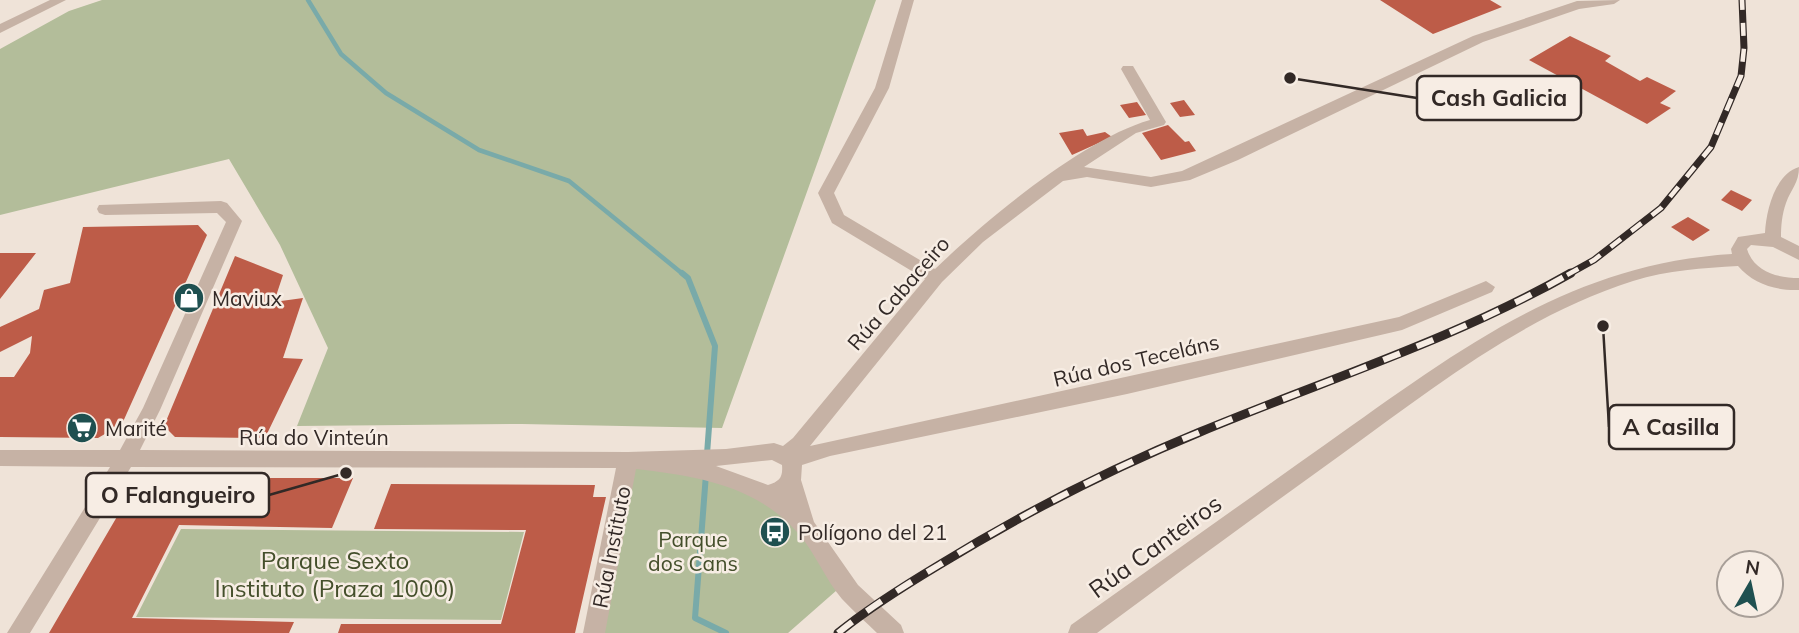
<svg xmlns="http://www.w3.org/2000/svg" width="1799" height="633" font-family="Mulish,sans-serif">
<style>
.green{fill:#b3bd9a}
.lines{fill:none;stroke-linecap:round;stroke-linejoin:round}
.stream-far1{stroke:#79aaa9;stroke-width:4.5}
.stream{stroke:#79aaa9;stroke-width:6}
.building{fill:#bd5c48}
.minor{fill:#c6b2a5;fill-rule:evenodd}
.rail-far1-casing{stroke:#322926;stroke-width:7}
.rail-casing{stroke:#322926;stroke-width:9}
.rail-far1{stroke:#f7ede4;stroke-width:4.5;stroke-dasharray:13;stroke-linecap:butt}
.rail{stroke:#f7ede4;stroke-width:6;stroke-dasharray:18;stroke-linecap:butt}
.labels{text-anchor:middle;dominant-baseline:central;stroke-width:5;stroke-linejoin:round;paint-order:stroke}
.street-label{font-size:21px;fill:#322926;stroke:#f7ede4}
.poi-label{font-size:21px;fill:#322926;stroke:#f7ede4;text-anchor:start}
.park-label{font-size:21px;fill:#444f2b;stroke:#f7ede4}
.near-street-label{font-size:24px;fill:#322926;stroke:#f7ede4}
.near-park-label{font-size:24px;fill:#444f2b;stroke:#f7ede4}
.leader{fill:none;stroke:#322926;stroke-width:2.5}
.callout-dot{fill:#322926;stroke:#f7ede4;stroke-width:2.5}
.callout{fill:#f7ede4;stroke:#322926;stroke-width:2.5}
.callout-label{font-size:23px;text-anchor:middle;font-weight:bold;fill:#322926}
</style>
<rect width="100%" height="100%" fill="#efe3d8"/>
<path class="green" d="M102 0H876L722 428 522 424 297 426 328 348 280 245 229 159 0 215V49L69 11Z
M628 460 768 494 845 583 788 633H594Z
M181 529 524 532 501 620 136 617Z"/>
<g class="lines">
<path class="stream-far1" d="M308 0 341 54 386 93 479 150 569 181 684 275"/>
<path class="stream" d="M682 273 688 278 715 346 707 454
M706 474 695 618 726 633"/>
</g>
<path class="building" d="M1380 0H1490L1502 7 1433 34Z
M1570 36 1611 56 1605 61 1640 81 1647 77 1676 91 1660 103 1671 108 1647 124 1529 60Z
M1184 100 1195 115 1180 117 1170 103Z
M1137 102 1146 115 1129 118 1120 105Z
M1168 125 1185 142 1189 141 1196 151 1161 160 1142 133Z
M1083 129 1087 136 1105 132 1112 137 1072 155 1059 133Z
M1731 190 1752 200 1742 211 1721 200Z
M1688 217 1710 230 1693 241 1671 227Z
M198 225 207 235 122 424 98 438 0 437V377H14L30 353 32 336 0 352V327L39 309 44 290 70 283 83 227Z
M0 253H36L0 299Z
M235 256 283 275 274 302 303 298 283 358 303 359 265 438 175 437 164 426Z
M155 478H353L332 528 179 525 132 618 294 622 289 633H49L132 491Z
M391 484 595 485 593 497H606L575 633H338L341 624H501L526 530 374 529Z"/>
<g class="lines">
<path class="minor" d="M50 0H66L0 33V24Z
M902 0H914L889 88 834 193 844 215 935 269C986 220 1083 139 1150 120L1121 69 1123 66H1133L1166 122 1164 125 1136 133 1084 167 1151 177 1182 171 1473 36 1577 1 1620 0 1614 4 1579 9 1483 42 1238 160 1190 180 1151 187 1087 177 1063 181 983 242 942 282 810 446 1399 317 1486 281 1495 287 1492 292 1402 330 1127 394 830 456 802 465 801 480 814 522 858 585 901 625 904 633H877C866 622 853 611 842 599 825 579 815 552 797 532 755 485 696 476 636 469L605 633H583L616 468 131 467 30 633H7L110 467 0 466V450H120L143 408 226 222 217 213 105 215 99 213 97 209 99 205 221 201 227 203 242 221 160 410 140 450 628 452 726 449 774 443 783 446 793 438 925 279 832 223 818 193 875 88ZM772 460 782 465C783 477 780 481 768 485L716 466Z
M1799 167C1799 183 1791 189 1786 203 1782 214 1781 226 1781 237L1799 246V260L1773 247 1751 245 1747 249C1754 272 1778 278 1799 278V290C1777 291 1753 284 1738 266 1703 268 1668 270 1633 281 1525 315 1433 388 1342 454 1260 513 1178 573 1097 633H1068L1071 625C1156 565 1241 504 1326 444 1455 353 1568 264 1732 254L1731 249 1738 237 1765 233C1766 211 1775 174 1799 167Z"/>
<g class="rail-far1-casing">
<path id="rail-far1" d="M1567 275 1594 260 1661 208 1711 147 1741 76 1744 48 1742 0"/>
</g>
<g class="rail-casing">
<path id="rail" d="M838 633C870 607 904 586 939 565 1022 514 1110 469 1200 432 1325 380 1453 340 1571 273"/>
</g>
<use href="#rail-far1" class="rail-far1"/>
<use href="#rail" class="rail"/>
</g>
<defs>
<g id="shop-disc" transform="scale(1.575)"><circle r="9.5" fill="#1f5050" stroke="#f7ede4"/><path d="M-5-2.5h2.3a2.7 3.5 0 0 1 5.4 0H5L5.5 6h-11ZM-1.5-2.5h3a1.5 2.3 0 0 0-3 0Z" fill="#fff"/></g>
<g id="supermarket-disc" transform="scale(1.575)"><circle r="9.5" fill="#1f5050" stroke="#f7ede4"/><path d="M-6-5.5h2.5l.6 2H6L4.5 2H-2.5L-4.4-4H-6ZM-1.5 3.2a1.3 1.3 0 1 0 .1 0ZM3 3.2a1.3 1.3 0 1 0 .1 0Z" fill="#fff"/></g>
<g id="bus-disc" transform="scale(1.575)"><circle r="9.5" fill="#1f5050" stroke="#f7ede4"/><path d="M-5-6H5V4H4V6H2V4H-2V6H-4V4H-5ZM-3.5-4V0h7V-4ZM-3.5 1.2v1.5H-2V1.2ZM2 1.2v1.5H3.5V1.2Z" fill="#fff"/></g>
</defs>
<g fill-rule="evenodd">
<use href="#shop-disc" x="189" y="298"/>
<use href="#supermarket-disc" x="82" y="428"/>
<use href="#bus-disc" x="775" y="532"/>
</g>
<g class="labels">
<g class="street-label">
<text transform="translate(898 293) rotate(-49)">Rúa Cabaceiro</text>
<text transform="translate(1136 360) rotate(-13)">Rúa dos Teceláns</text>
<text x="314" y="437">Rúa do Vinteún</text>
<text transform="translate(611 547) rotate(-79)">Rúa Instituto</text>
</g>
<g class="poi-label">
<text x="212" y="298">Maviux</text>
<text x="105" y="428">Marité</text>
<text x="798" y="532">Polígono del 21</text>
</g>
<g class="park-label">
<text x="693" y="539">Parque<tspan x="693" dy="24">dos Cans</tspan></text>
</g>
<g class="near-street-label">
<text transform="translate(1155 546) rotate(-36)">Rúa Canteiros</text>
</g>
<g class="near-park-label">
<text x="335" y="560">Parque Sexto<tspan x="335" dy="28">Instituto (Praza 1000)</tspan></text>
</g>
</g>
<path class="leader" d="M1290 78L1417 98M1603 326L1609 427M346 473L269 495"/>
<g class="callout-dot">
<circle cx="1290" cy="78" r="7"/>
<circle cx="1603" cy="326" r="7"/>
<circle cx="346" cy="473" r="7"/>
</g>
<g class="callout">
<rect x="1417" y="76" width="164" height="44" rx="7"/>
<rect x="1609" y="405" width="125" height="44" rx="7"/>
<rect x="86" y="473" width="183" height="44" rx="7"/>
</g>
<g class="callout-label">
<text x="1499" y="106">Cash Galicia</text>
<text x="1671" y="435">A Casilla</text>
<text x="178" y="503">O Falangueiro</text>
</g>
<g transform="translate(1750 584) rotate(9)"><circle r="33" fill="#f7ede4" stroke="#a89f98" stroke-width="2"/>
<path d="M0-5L12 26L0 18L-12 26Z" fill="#1f5050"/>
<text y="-10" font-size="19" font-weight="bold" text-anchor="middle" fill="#322926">N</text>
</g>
</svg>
